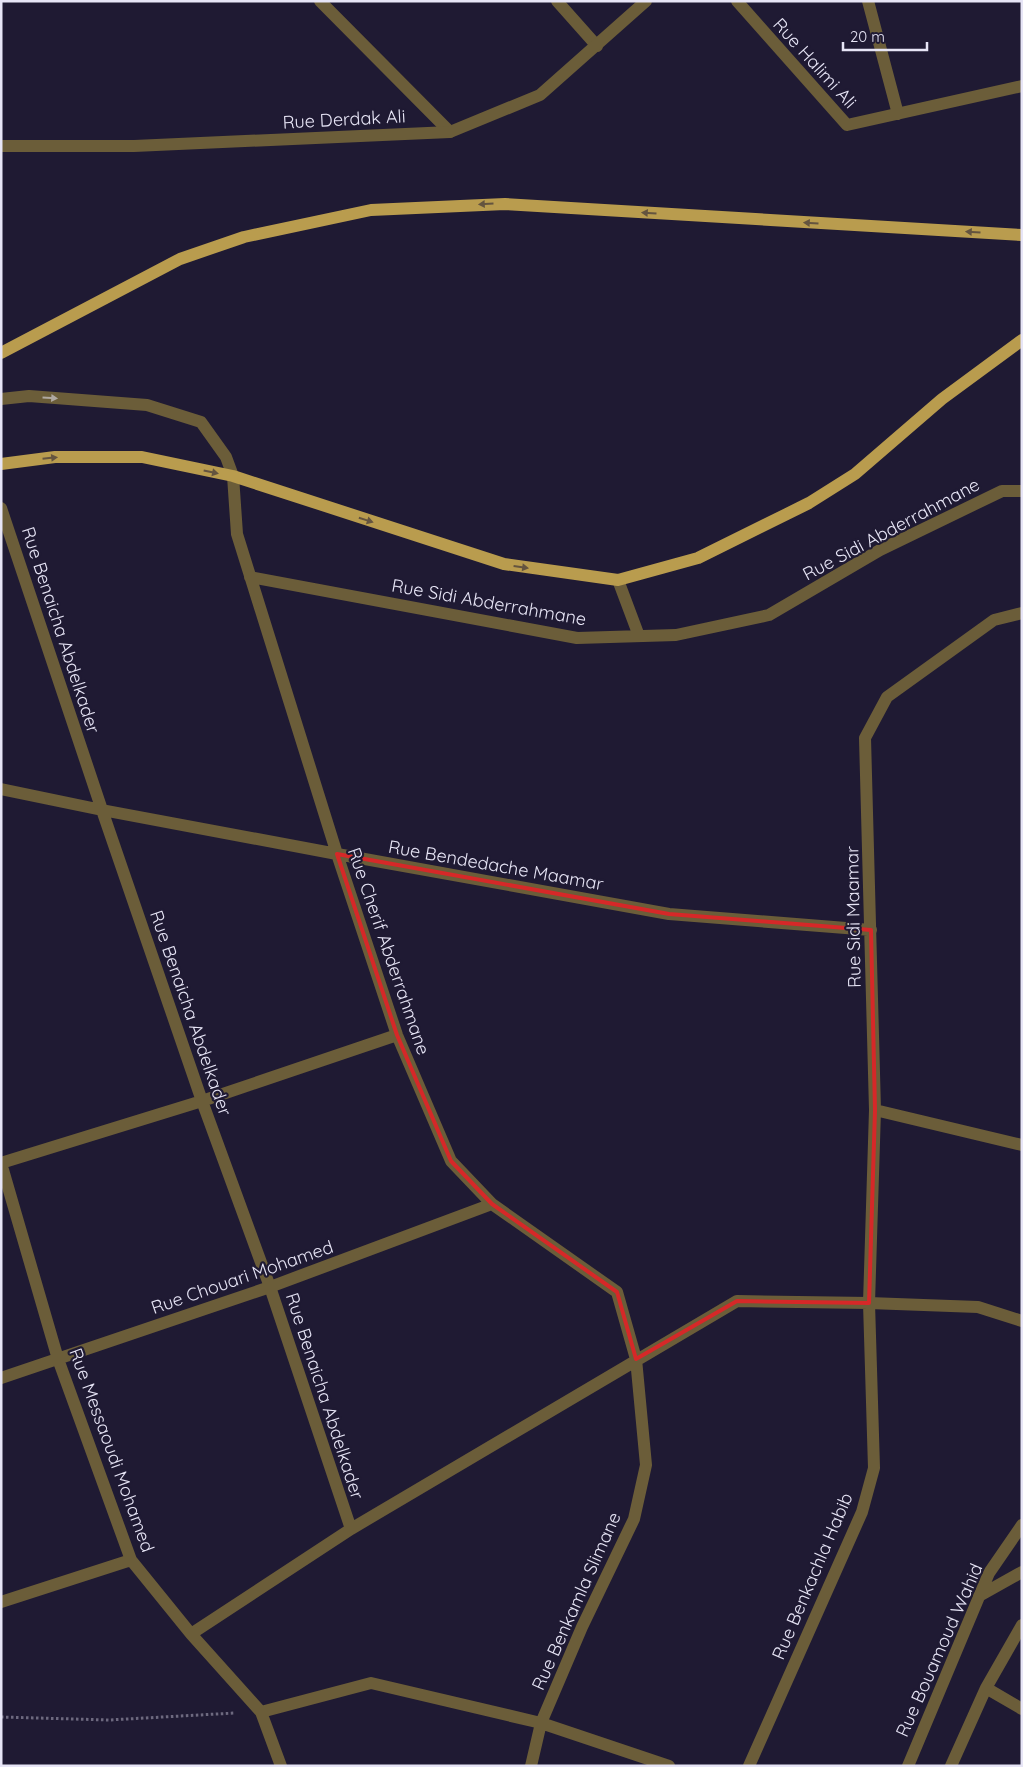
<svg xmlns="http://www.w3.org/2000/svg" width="1023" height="1767" font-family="Quicksand,sans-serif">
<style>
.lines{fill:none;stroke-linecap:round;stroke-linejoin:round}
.path{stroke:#6d697f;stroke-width:3;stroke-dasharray:2.5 2.5;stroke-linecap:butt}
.minor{stroke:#6b5d39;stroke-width:12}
.tertiary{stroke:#6b5d39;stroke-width:12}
.primary{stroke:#b99c4e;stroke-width:12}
.oneway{fill:#64543f}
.oneway2{fill:#afa8a1}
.marked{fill:none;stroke:#d62828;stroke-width:4;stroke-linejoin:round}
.labels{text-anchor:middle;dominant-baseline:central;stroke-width:4.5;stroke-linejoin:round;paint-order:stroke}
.street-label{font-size:18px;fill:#e7e5f6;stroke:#1f1a33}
</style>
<rect width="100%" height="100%" fill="#1f1a33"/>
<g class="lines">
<path class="path" d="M1 1717 109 1720 235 1713"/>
<path class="minor" d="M320 1 450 132
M557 1 597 46
M737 1 847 125 1022 86
M868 1 898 114
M233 476 237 534 337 854 397 1035 451 1161 492 1204 617 1292 636 1359 646 1465 634 1519 582 1627 541 1723 531 1766
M1 508 102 810 202 1101 270 1287 351 1529
M250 577 577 638 676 635 769 615 880 550 1002 491H1022
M618 580 639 636
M1 789 102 810 337 854 669 914 871 930
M875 1110 1022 1145
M1 1163 58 1359 131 1560 191 1634 261 1712 281 1766
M1 1163 202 1101 397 1035
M1 1378 270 1287 492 1204
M979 1596 1022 1572
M1 1602 131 1560
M191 1634 351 1529 737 1301 869 1303 978 1307 1022 1321
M986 1688 1022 1709
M261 1712 371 1683 541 1723 669 1766
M749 1766 862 1512 874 1468 869 1303 875 1110 865 738 887 697 994 620 1022 613
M908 1766 989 1573 1022 1525
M951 1766 986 1688 1022 1625"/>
<path class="tertiary" d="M1 146H134L450 132 540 95 646 1
M1 399 29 396 147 405 201 422 226 457 233 476"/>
<path class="primary" d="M1 353 180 259 244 237 371 210 505 204 1022 235
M1 464 55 457H142L233 476 504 564 618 580 698 558 809 503 855 474 942 399 1022 340"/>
</g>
<defs><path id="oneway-solid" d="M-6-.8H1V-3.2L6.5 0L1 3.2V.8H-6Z" transform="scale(1.25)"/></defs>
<g class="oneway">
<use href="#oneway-solid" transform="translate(486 204) rotate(177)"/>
<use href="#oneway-solid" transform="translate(649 213) rotate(-176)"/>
<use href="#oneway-solid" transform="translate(811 223) rotate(-177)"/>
<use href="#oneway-solid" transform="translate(973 232) rotate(-177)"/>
<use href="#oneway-solid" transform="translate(50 458) rotate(-6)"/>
<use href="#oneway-solid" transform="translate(211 472) rotate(12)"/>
<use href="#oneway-solid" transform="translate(366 520) rotate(18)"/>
<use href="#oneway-solid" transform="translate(521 567) rotate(8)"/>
</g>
<use class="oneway2" href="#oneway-solid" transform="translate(50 398) rotate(4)"/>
<path class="marked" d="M337 854 669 914 871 930 875 1110 869 1303 737 1301 636 1359 617 1292 492 1204 451 1161 397 1035Z"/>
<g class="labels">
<g class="street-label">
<text transform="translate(815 63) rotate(48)">Rue Halimi Ali</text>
<text transform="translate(344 119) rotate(-3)">Rue Derdak Ali</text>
<text transform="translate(891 529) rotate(-28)">Rue Sidi Abderrahmane</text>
<text transform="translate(489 602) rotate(10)">Rue Sidi Abderrahmane</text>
<text transform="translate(61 630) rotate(72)">Rue Benaicha Abdelkader</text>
<text transform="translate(496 865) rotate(10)">Rue Bendedache Maamar</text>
<text transform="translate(853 917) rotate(-91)">Rue Sidi Maamar</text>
<text transform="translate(389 951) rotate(71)">Rue Cherif Abderrahmane</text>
<text transform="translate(191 1013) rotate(71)">Rue Benaicha Abdelkader</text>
<text transform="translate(242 1277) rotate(-19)">Rue Chouari Mohamed</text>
<text transform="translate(325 1396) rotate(72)">Rue Benaicha Abdelkader</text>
<text transform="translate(112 1450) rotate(70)">Rue Messaoudi Mohamed</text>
<text transform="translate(812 1576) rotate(-67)">Rue Benkachla Habib</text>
<text transform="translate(576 1601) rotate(-66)">Rue Benkamla Slimane</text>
<text transform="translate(939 1650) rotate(-66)">Rue Bouamoud Wahid</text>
</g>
</g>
<rect width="1023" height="1767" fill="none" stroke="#e7e5f6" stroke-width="5"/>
<path d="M843 42v8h84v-8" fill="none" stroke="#e7e5f6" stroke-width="2.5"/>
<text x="850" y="42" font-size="15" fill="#e7e5f6" stroke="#1f1a33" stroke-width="4" paint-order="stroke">20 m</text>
</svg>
